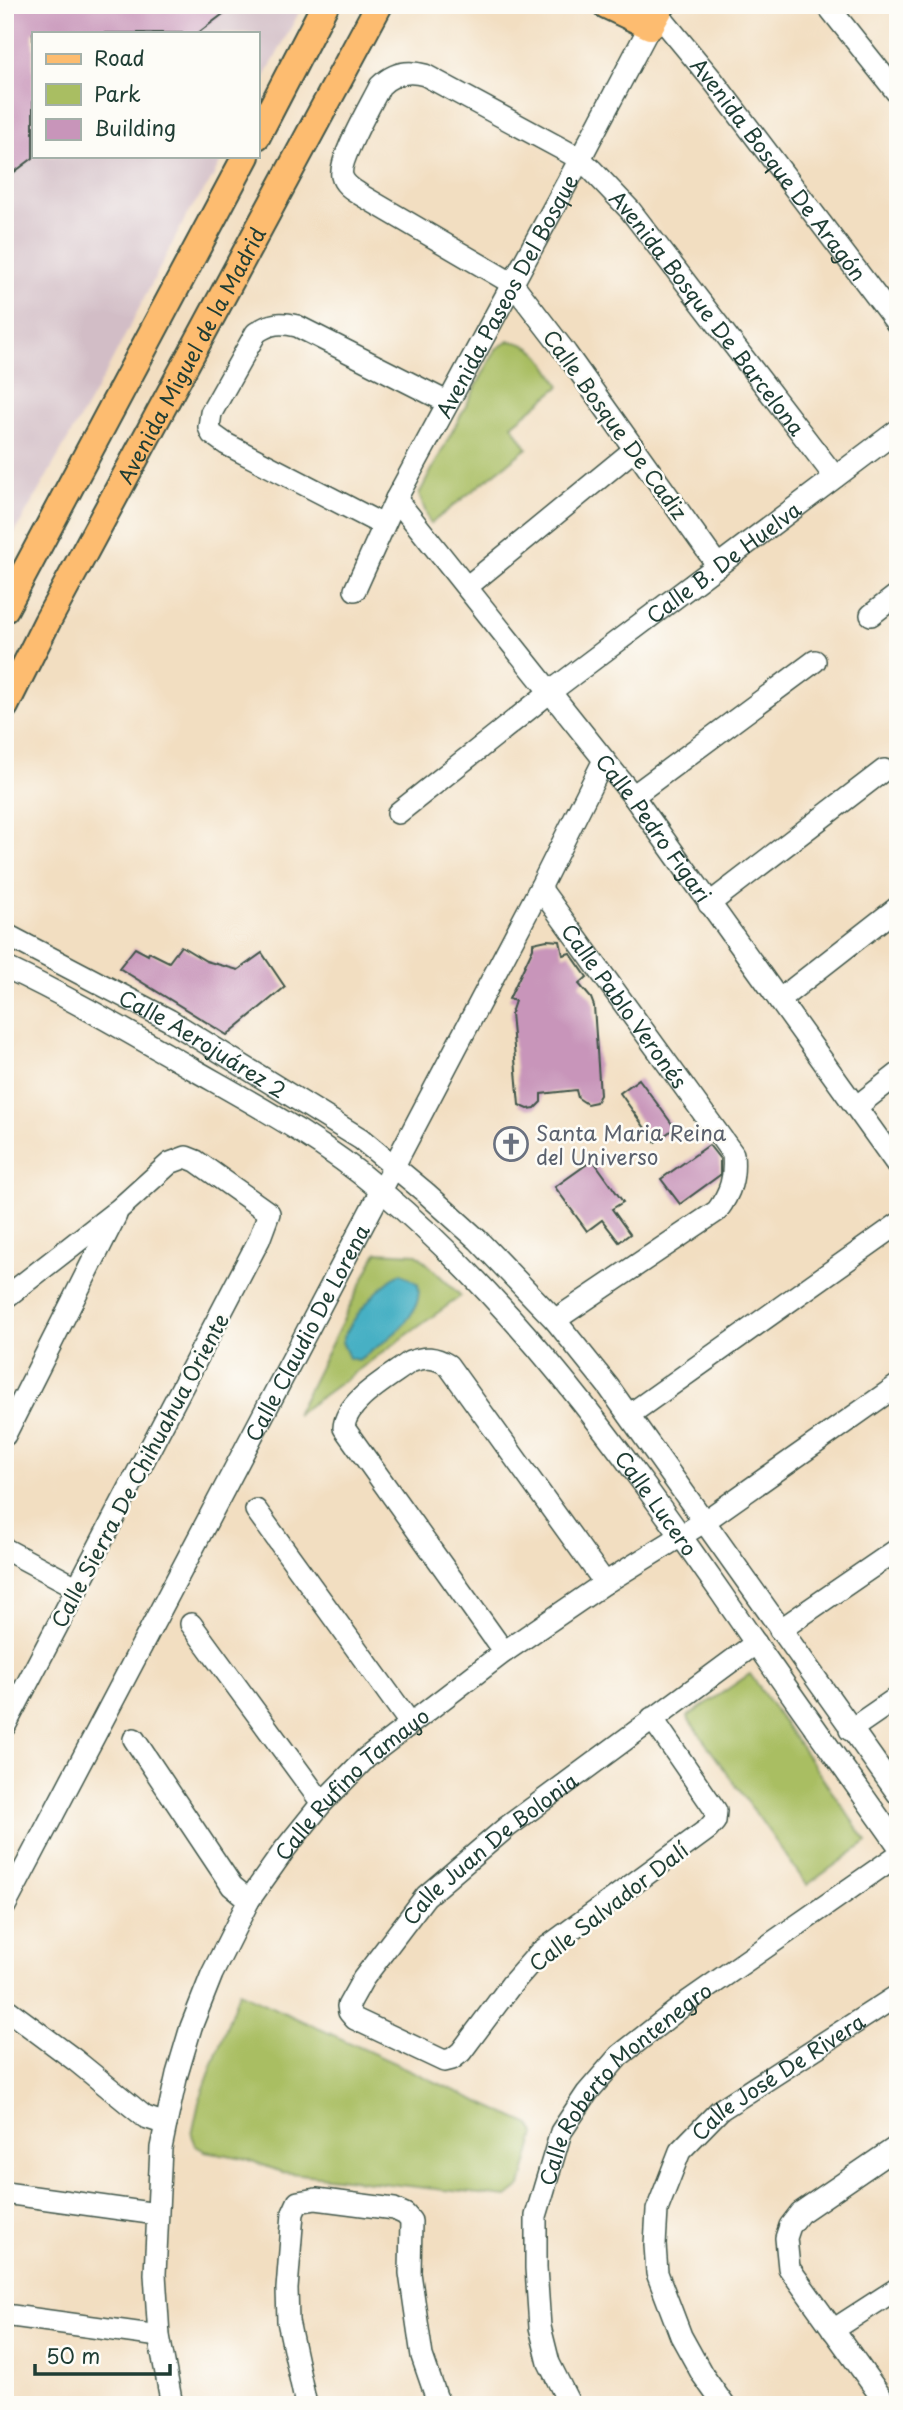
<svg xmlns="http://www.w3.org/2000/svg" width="903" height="2410" font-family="'Playpen Sans',sans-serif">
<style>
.industrial{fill:#d2bdc6}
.green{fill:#a9be62;stroke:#647e4b;stroke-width:2}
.water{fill:#46b0c4;stroke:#32767c;stroke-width:2}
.building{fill:#c895ba}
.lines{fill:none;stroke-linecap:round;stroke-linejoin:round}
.minor-casing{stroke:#3f5549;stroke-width:24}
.major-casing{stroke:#3f5549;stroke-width:30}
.minor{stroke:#fff;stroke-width:21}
.major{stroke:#fdbc6f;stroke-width:26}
.labels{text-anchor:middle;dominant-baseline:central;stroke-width:5;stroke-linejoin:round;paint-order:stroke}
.street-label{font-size:21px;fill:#1f3d34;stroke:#fdfcf7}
.worship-label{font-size:21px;fill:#5b616d;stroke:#fdfcf7;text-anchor:start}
</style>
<rect width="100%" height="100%" fill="#fdfcf7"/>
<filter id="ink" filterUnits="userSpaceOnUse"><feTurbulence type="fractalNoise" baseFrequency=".0143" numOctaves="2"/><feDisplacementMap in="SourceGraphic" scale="14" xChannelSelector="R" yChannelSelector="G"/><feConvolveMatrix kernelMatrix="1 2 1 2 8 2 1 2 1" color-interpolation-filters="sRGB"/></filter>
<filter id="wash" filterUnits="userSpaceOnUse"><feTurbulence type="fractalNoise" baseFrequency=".00686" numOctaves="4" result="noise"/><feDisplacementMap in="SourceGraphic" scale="28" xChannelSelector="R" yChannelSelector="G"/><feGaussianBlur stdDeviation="1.57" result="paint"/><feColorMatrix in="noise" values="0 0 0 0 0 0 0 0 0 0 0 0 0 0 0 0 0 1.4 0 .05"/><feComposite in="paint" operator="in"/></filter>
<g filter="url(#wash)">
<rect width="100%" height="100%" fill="#f2dec1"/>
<path class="industrial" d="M5 5H303L257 92V33H33V156H224L209 184 188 213 109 367 5 550Z"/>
<path class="green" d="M509 341C539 344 546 364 560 386L512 425 527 448 430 524 419 494 496 349Z
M377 1252 417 1254 461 1296 296 1415Z
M750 1674 867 1842 807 1885 687 1717Z
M239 1992 530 2125 535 2134 521 2186 507 2197 282 2172 243 2158 205 2151 196 2146 192 2135 199 2102Z"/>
<path class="water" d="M401 1273 418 1284C425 1317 382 1344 358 1360L349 1358 342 1342C350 1319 380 1285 401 1273Z"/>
<g id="blocks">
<path class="building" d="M5 5H235L198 33H33V158L5 179Z
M547 940 560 941 563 955 570 953 587 977 579 984 591 998 594 1006 600 1095 596 1102 587 1104 578 1098 576 1090 541 1094V1102L535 1108 528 1109 519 1105 511 1013 515 1001 509 999 533 948V943Z
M181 946 206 961 238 970 262 953 285 987 227 1035 119 968 135 948 148 955 149 952 169 962Z
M639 1079 675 1128 655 1142 620 1093Z
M709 1145 720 1159V1175L680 1204 661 1179Z
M593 1160 623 1202 612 1209 630 1234 619 1242 602 1220 587 1231 555 1187Z"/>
</g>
</g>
<g filter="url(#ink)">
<use href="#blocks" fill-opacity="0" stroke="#3f5549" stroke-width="2"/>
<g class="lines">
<g class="minor-casing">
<g id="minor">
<path d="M827 5 898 94"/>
<path id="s1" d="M657 13 714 82 898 325"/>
<path id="s2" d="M396 499 633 796 898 1166"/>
<path d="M383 525 226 444 212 434 209 427 211 413 256 333C270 323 280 322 297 326L447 402"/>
<path id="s3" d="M718 566 566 353 513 284 361 195C354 190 344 185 342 176 338 160 372 103 380 86 393 73 408 70 425 75L562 149 580 159 592 170 630 210 835 477"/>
<path d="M468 586 635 449"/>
<path id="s4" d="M355 590 396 499 580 159 650 26"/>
<path d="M871 615 898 594"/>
<path d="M633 796 815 661"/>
<path id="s5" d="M398 813 550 692 898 430"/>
<path id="s6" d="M540 888 733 1154C735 1178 731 1192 717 1211L555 1320"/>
<path d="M709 904 884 770"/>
<path id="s7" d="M5 934 169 1020 361 1139 426 1193 478 1240 555 1320 608 1386 898 1794"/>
<path id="s8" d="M5 967C69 997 130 1033 191 1068 256 1105 322 1140 379 1189 517 1304 619 1447 721 1593 779 1678 839 1761 898 1845"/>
<path d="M779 1000 898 907"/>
<path d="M856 1107 898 1074"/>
<path d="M5 1298 119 1209 170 1163 186 1157 196 1161 269 1213 259 1240 5 1726"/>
<path d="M629 1415 898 1224"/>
<path d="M5 1435 116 1215"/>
<path d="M256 1510 410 1723"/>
<path d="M5 1549 78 1588"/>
<path d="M191 1624 322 1803"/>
<path d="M780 1630 898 1549"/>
<path d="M504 1652 344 1428C345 1401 390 1377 410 1362 425 1356 435 1357 448 1365L605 1583"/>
<path id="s9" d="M652 1718 716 1811 715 1821 708 1829 539 1953 511 1985 461 2052 452 2059 444 2061 355 2019 349 2012 348 2006 363 1979 426 1896 507 1827 756 1643"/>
<path d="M850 1730 898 1697"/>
<path d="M134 1739 232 1886 249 1900"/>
<path id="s10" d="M5 1906 540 888 604 760"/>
<path d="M5 2008 75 2060 145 2117 166 2124"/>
<path d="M5 2193 157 2214"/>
<path d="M5 2315 159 2336"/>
<path d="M833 2330 898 2288"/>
<path id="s11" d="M172 2405 159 2336 155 2274 161 2148 166 2124 177 2074 191 2027 212 1974 249 1900 285 1849 322 1803 366 1758 504 1652 605 1583 705 1521 898 1385"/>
<path d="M306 2405 288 2321 287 2289 293 2213 298 2202 316 2199 394 2209 405 2214 411 2221 410 2273 422 2356 439 2405"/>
<path id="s12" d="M570 2405 549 2363 540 2327 536 2268V2216L561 2132 587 2093 619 2056 690 2000 898 1855"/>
<path id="s13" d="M724 2405 702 2374 681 2336 657 2273 655 2245 657 2210 680 2151 720 2110 898 1995"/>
<path d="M887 2405 789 2268 786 2238 790 2226 800 2213 898 2146"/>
</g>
</g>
<g class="major-casing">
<g id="major">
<path d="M606 5 650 26 662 5"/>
<path d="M257 136 325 5"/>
<path d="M5 609 246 156"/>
<path id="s14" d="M5 706 47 622 379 5"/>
</g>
</g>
<use href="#minor" class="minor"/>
<use href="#major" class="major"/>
</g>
</g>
<defs>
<g id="church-ring" transform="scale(1.75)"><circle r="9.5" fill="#fdfcf7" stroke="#6b7280" stroke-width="1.5"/><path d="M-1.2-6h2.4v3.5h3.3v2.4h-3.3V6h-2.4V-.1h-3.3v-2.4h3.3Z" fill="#6b7280"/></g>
</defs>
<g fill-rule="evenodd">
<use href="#church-ring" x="511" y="1144"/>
</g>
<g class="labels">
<g class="street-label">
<text stroke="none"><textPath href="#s1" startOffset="198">Avenida Bosque De Aragón</textPath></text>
<text stroke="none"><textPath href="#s4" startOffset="331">Avenida Paseos Del Bosque</textPath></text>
<text stroke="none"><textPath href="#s3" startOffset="1076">Avenida Bosque De Barcelona</textPath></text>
<text stroke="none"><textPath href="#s14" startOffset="397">Avenida Miguel de la Madrid</textPath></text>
<text transform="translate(616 424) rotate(54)">Calle Bosque De Cadiz</text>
<text stroke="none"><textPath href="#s5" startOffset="411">Calle B. De Huelva</textPath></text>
<text stroke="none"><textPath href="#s2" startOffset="418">Calle Pedro Figari</textPath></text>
<text stroke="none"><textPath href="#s6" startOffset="145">Calle Pablo Veronés</textPath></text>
<text stroke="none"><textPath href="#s7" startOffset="226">Calle Aerojuárez 2</textPath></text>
<text stroke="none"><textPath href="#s10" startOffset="648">Calle Claudio De Lorena</textPath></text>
<text transform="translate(139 1470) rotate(-62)">Calle Sierra De Chihuahua Oriente</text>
<text stroke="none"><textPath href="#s8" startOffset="856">Calle Lucero</textPath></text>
<text stroke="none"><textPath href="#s11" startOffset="679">Calle Rufino Tamayo</textPath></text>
<text stroke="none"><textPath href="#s9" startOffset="817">Calle Juan De Bolonia</textPath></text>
<text transform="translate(608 1906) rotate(-38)">Calle Salvador Dalí</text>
<text stroke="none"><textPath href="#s13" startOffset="399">Calle José De Rivera</textPath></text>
<text stroke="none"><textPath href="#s12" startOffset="360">Calle Roberto Montenegro</textPath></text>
</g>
<g class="worship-label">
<text x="536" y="1132">Santa Maria Reina<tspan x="536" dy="24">del Universo</tspan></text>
</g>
</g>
<rect width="903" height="2410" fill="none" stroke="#fdfcf7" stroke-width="28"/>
<rect x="32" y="32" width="228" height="126" fill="#fdfcf7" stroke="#a4b0a9" stroke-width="2"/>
<rect x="46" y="54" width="35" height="10" fill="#fdbc6f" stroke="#a4b0a9" stroke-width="2"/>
<text x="94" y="66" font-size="21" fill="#1f3d34">Road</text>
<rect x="46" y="84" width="35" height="21" fill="#a9be62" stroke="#a4b0a9" stroke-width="2"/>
<text x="94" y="102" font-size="21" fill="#1f3d34">Park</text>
<rect x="46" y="119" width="35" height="21" fill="#c895ba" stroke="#a4b0a9" stroke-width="2"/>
<text x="94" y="136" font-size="21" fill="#1f3d34">Building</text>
<path d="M35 2364v10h135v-10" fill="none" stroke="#1f3d34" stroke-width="3.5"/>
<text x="46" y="2364" font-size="21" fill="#1f3d34" stroke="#fdfcf7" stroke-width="5" paint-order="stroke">50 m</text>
</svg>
